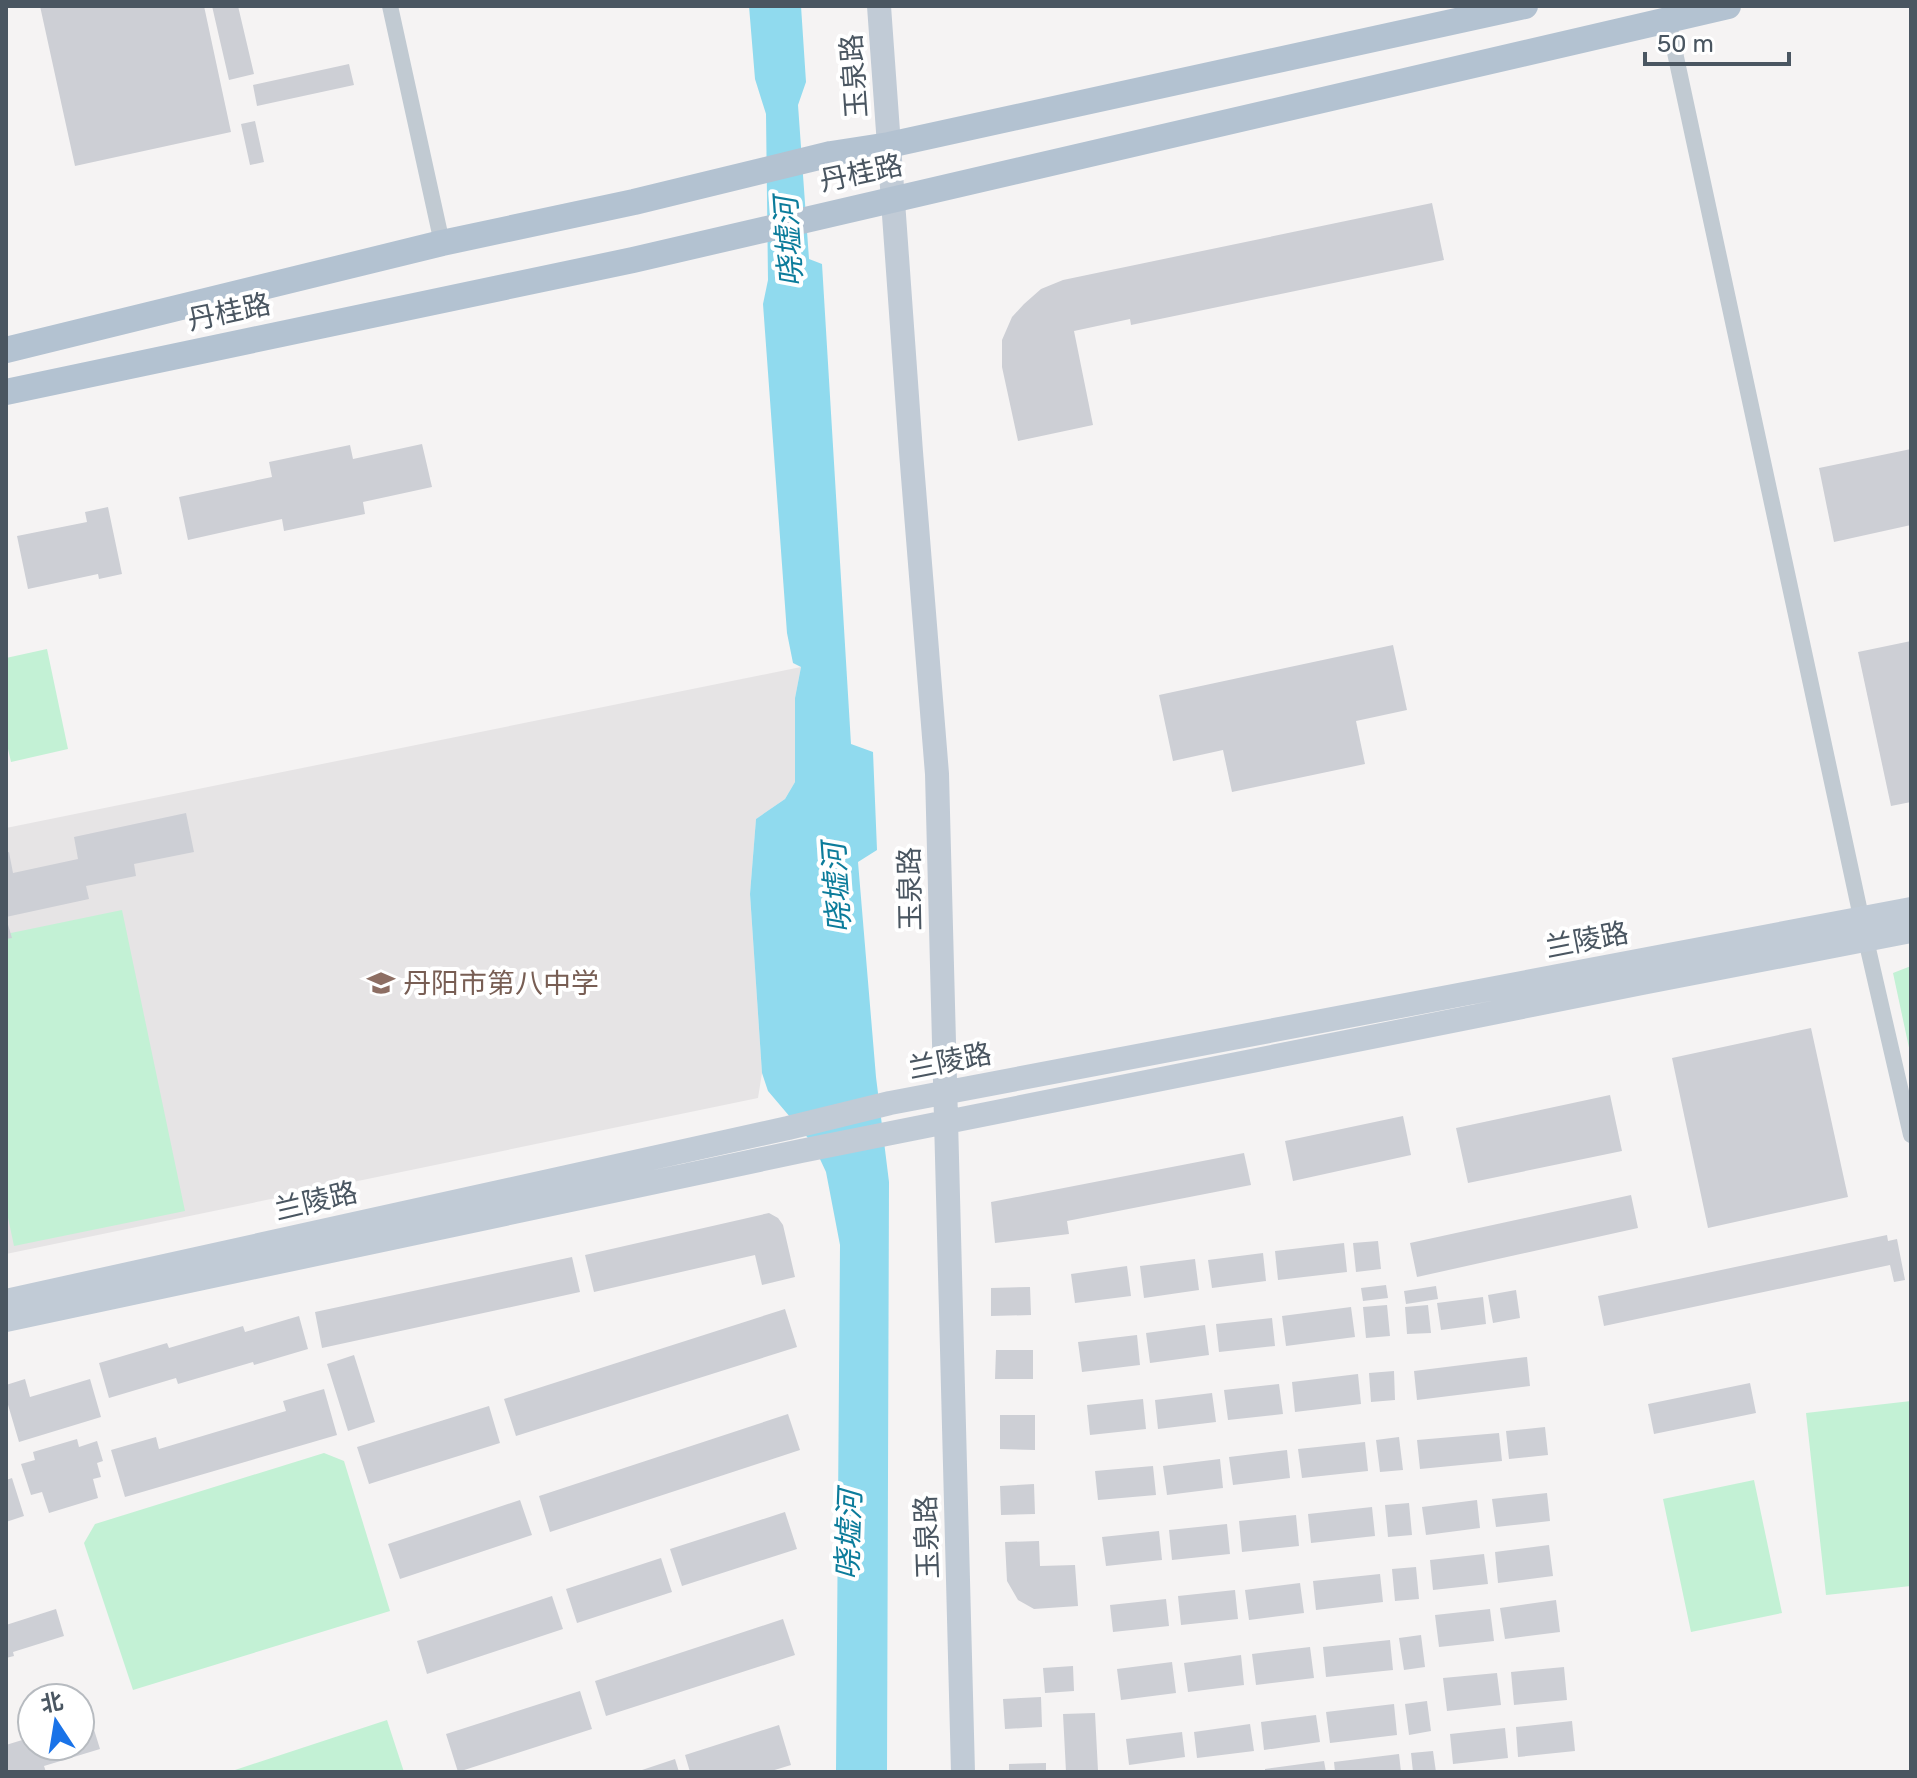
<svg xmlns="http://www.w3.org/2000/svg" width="1917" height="1778" font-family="Rubik,'Noto Sans SC',sans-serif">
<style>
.education{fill:#e6e4e5}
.green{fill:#c3f1d5}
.water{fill:#90daee}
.building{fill:#cdcfd5}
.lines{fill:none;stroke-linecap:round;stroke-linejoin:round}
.street{stroke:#c1cad2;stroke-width:16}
.secondary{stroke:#c1cbd6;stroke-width:24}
.primary{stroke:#b3c2d1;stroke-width:26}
.labels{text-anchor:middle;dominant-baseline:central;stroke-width:8;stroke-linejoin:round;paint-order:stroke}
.street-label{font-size:28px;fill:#4a5661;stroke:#fff}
.education-label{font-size:28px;fill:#785e54;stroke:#fff;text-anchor:start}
.water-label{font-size:30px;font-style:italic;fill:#0c7c9b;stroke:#fff}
</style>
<rect width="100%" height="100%" fill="#f5f3f3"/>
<path class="education" d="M801 667 795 698V782L785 799 756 819 750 894 762 1073 758 1098 6 1254V828Z"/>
<path class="green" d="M47 649 68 749 11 762 6 740V658Z
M122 910 185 1211 14 1246 6 1208V934Z
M1911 966V1057L1893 973Z
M1911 1401V1586L1826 1595 1806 1413Z
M324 1453 344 1461 390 1611 133 1690 84 1543 95 1524Z
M1754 1480 1782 1613 1691 1632 1663 1499Z
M387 1720 404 1772H229Z"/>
<path class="water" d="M749 6H801L806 82 798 105 809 259 822 264 851 744 873 752 877 850 858 862 876 1077 889 1182 887 1772H836L840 1245 826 1172 813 1144 768 1091 762 1073 750 894 756 819 785 799 795 782V698L801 667 793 663 787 633 763 304 768 280 766 114 755 79Z"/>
<path class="building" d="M40 6H204L231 132 75 166Z
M212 6H238L254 74 229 80Z
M349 64 354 85 257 106 253 85Z
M255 121 264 162 250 165 241 124Z
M1432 203 1444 260 1131 325 1130 319 1074 331 1093 425 1018 441 1002 367V340L1012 317 1024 304 1041 289 1063 280Z
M422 444 432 487 363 502 365 514 284 531 282 519 188 540 179 497 272 477 269 462 350 445 353 459Z
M1911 449V525L1834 542 1819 468Z
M108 507 122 574 99 579 98 574 28 589 17 536 87 522 85 512Z
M1911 641V802L1891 806 1858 652Z
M1393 645 1407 710 1356 721 1365 764 1232 792 1223 750 1173 761 1159 695Z
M186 813 194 852 134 864 136 876 86 886 89 899 6 917V853L9 852 13 873 78 859 74 837Z
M6 918 12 938 6 939Z
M1811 1028 1848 1197 1708 1228 1672 1058Z
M1610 1095 1622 1151 1468 1183 1456 1128Z
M1403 1116 1411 1155 1293 1181 1285 1141Z
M1244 1153 1251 1185 1067 1221 1069 1234 995 1243 991 1202Z
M1631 1195 1638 1228 1417 1277 1410 1243Z
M769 1213 778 1218 783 1225 795 1277 762 1285 755 1255 594 1292 585 1255Z
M1887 1235 1888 1241 1897 1239 1905 1280 1894 1282 1890 1265 1604 1326 1598 1296Z
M1378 1241 1381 1269 1356 1272 1353 1243Z
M1344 1243 1347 1272 1278 1280 1275 1251Z
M1263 1253 1266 1281 1212 1288 1208 1260Z
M572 1257 580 1292 322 1348 315 1312Z
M1195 1259 1199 1290 1144 1298 1140 1266Z
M1127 1266 1131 1296 1075 1303 1071 1274Z
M1386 1285 1388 1298 1363 1301 1361 1288Z
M1436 1286 1438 1299 1406 1304 1404 1291Z
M1030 1287 1031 1315 991 1316V1288Z
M1516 1290 1520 1318 1493 1323 1488 1295Z
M1483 1297 1486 1324 1441 1330 1437 1303Z
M1387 1305 1390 1336 1366 1338 1363 1307Z
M1428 1305 1431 1333 1407 1334 1405 1307Z
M1351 1307 1355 1337 1286 1346 1282 1316Z
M785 1309 797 1347 516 1436 504 1399Z
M299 1316 308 1349 254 1365 253 1362 178 1384 176 1378 109 1398 99 1363 167 1343 169 1348 243 1326 245 1332Z
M1272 1318 1275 1346 1219 1352 1216 1324Z
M1205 1325 1209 1355 1150 1363 1146 1333Z
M1137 1335 1140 1365 1082 1372 1078 1342Z
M996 1350H1033V1379H995Z
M354 1355 375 1422 348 1431 327 1364Z
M1527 1357 1530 1386 1417 1400 1414 1371Z
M1394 1371 1395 1400 1371 1402 1369 1373Z
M1358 1374 1361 1404 1295 1412 1292 1382Z
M25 1379 30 1397 90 1379 101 1417 19 1442 6 1398V1385Z
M1750 1383 1756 1413 1654 1434 1648 1404Z
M1279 1384 1283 1414 1228 1420 1224 1390Z
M324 1389 337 1435 125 1497 111 1450 156 1437 159 1449 286 1411 283 1401Z
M1212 1393 1216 1422 1158 1429 1155 1400Z
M1143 1399 1146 1429 1090 1435 1087 1405Z
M489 1406 500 1443 369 1484 357 1447Z
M788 1414 800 1450 550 1532 539 1496Z
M1000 1415H1035V1450L1000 1449Z
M1545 1427 1548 1455 1509 1459 1506 1431Z
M1499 1433 1502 1461 1420 1469 1417 1440Z
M1399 1437 1403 1470 1380 1472 1376 1440Z
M77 1439 79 1447 97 1441 103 1461 97 1463 101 1477 93 1479 98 1498 49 1513 42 1492 31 1495 21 1464 35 1460 33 1452Z
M1365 1442 1368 1471 1302 1478 1298 1449Z
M1287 1450 1290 1478 1233 1485 1229 1457Z
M1220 1459 1223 1488 1167 1495 1163 1466Z
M1153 1466 1156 1495 1098 1500 1095 1471Z
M12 1478 24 1516 6 1522V1480Z
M1034 1484 1035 1514 1001 1515 1000 1486Z
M1547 1493 1550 1521 1496 1527 1492 1499Z
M520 1500 532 1535 400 1579 388 1544Z
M1477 1500 1480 1528 1426 1535 1422 1507Z
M1409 1503 1412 1535 1388 1537 1385 1505Z
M1372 1507 1375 1536 1311 1543 1308 1514Z
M785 1512 797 1549 682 1586 670 1549Z
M1296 1515 1299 1546 1242 1552 1239 1521Z
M1227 1524 1230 1554 1172 1560 1169 1530Z
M1159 1531 1162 1560 1106 1566 1102 1537Z
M1039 1541 1040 1566 1075 1565 1078 1606 1034 1609 1018 1600 1007 1581 1005 1542Z
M1549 1545 1553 1576 1498 1583 1495 1552Z
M1484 1554 1488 1584 1433 1590 1430 1560Z
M661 1558 672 1592 577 1623 566 1589Z
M1416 1567 1419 1599 1395 1601 1392 1569Z
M1380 1574 1383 1602 1316 1610 1313 1581Z
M1300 1583 1304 1613 1249 1620 1245 1590Z
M1235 1590 1238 1619 1181 1625 1178 1596Z
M552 1596 563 1629 427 1674 417 1641Z
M1166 1599 1169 1626 1113 1632 1110 1605Z
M1556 1600 1560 1632 1505 1639 1500 1608Z
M56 1609 64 1636 13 1652 14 1656 6 1658V1625Z
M1490 1609 1494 1641 1439 1647 1435 1615Z
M783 1619 795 1655 606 1716 595 1681Z
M1421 1635 1425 1667 1404 1670 1399 1638Z
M1390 1640 1393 1670 1326 1677 1323 1647Z
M1310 1647 1314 1678 1256 1685 1252 1654Z
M1241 1655 1244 1685 1188 1692 1184 1663Z
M1172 1662 1176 1693 1121 1700 1117 1669Z
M1073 1666 1074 1691 1045 1693 1043 1668Z
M1564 1667 1567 1700 1514 1705 1511 1672Z
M1497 1673 1501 1705 1447 1711 1443 1678Z
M580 1691 592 1729 458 1772 446 1734Z
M1041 1697 1042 1727 1005 1729 1003 1699Z
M1427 1701 1431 1731 1409 1735 1405 1704Z
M1394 1704 1397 1735 1330 1743 1326 1712Z
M1095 1713 1098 1771 1066 1772 1063 1714Z
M1316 1715 1320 1742 1264 1750 1261 1722Z
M91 1720 100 1749 44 1766 46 1772H6V1745L32 1737V1746H80V1723Z
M1572 1721 1575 1751 1518 1757 1516 1727Z
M1250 1724 1254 1751 1197 1758 1194 1732Z
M779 1725 791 1765 768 1772H690L685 1755Z
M1505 1728 1508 1758 1453 1764 1450 1734Z
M1182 1732 1185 1757 1129 1765 1126 1739Z
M1433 1751 1436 1772H1413L1411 1753Z
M1399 1754 1401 1772H1335L1334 1762Z
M675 1759 679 1772H639V1771Z
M1324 1761 1326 1772H1265V1769Z
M1046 1763V1772H1009V1764Z"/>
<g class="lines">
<path class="street" d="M390 6 442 243
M1668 20 1866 940 1911 1135"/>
<path class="secondary" d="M879 6 911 452 937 774 963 1772
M6 1301 788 1128 890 1103 1911 909
M6 1320 801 1151 1642 983 1911 931"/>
<path class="primary" d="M6 350 442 243 634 202 831 154 889 145 1525 6
M6 392 633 260 1728 6"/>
</g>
<defs>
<g id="school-bare" transform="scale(2.16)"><path d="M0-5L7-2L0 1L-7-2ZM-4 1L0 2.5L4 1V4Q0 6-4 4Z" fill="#8d6e63" stroke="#fff" stroke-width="2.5" paint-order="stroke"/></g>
</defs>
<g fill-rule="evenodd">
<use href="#school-bare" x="381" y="983"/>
</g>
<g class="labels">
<g class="street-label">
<text transform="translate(854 76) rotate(-94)">玉泉路</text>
<text transform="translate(861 173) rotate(-12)">丹桂路</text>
<text transform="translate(229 312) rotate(-12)">丹桂路</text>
<text transform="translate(910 889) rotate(-91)">玉泉路</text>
<text transform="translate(1587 940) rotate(-11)">兰陵路</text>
<text transform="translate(950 1061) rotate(-11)">兰陵路</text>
<text transform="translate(316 1201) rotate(-13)">兰陵路</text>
<text transform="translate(927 1537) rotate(-92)">玉泉路</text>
</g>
<g class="education-label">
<text x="403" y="983">丹阳市第八中学</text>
</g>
<g class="water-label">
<text transform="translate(789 242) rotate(-94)">哓墟河</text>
<text transform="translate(837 888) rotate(-94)">哓墟河</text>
<text transform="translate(849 1535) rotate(-88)">哓墟河</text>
</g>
</g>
<rect width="1917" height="1778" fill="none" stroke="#4a5661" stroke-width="16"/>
<g transform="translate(56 1722) rotate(348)"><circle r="38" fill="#ffffff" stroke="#b7bbc0" stroke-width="2"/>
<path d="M0-6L14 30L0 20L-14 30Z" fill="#1a73e8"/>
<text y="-12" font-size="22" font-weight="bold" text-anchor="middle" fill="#4a5661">北</text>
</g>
<path d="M1645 52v12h144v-12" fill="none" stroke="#4a5661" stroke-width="4"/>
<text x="1657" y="52" font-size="24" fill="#4a5661" stroke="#ffffff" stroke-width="6" paint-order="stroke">50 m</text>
</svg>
